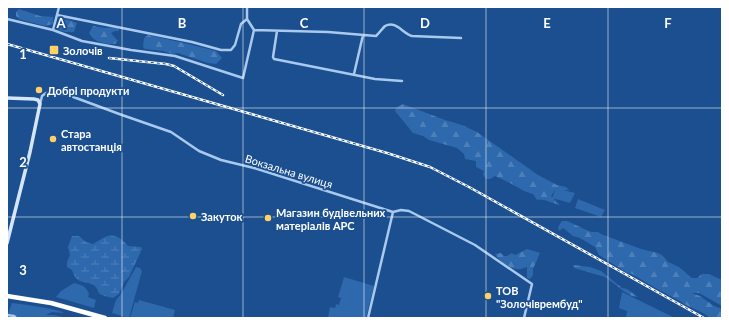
<svg xmlns="http://www.w3.org/2000/svg" width="729" height="325" font-family="Lato,sans-serif">
<style>
.green{fill:#2e69ad}
.forest{fill:url(#forest-firs)}
.wetland{fill:url(#wetland-marsh)}
.lines{fill:none;stroke-linecap:round;stroke-linejoin:round}
.street{stroke:#a9c9ee;stroke-width:2.5}
.secondary{stroke:#d6e6fa;stroke-width:3.5}
.highway{stroke:#fff;stroke-width:4.5}
.rail-casing{stroke:#fff;stroke-width:2.5}
.rail{stroke:#1b4f8f;stroke-width:1;stroke-dasharray:3;stroke-linecap:butt}
.grid{fill:none;stroke:#fff;stroke-width:1;stroke-opacity:0.55}
.poi-dot{fill:#ffd166;stroke:#1b4f8f;stroke-width:1.5}
.labels{text-anchor:middle;dominant-baseline:central;stroke-width:3.5;stroke-linejoin:round;paint-order:stroke}
.poi-label{font-size:11px;font-weight:bold;fill:#fff;stroke:#1b4f8f;text-anchor:start}
.street-label{font-size:11px;fill:#fff;stroke:#1b4f8f}
.grid-label{font-size:13px;text-anchor:middle;font-weight:bold;fill:#fff;stroke:#1b4f8f;stroke-width:3.5;stroke-linejoin:round;paint-order:stroke}
</style>
<defs>
<pattern id="forest-firs" width="22" height="20" patternUnits="userSpaceOnUse"><rect width="22" height="20" fill="#2e69ad"/><path d="M5 1l3.5 6h-7zM16 11l3.5 6h-7z" fill="#4d80b9"/></pattern>
<pattern id="wetland-marsh" width="20" height="14" patternUnits="userSpaceOnUse"><rect width="20" height="14" fill="#2e69ad"/><path d="M1 5h8M5 5V1M11 12h8M15 12V8" fill="none" stroke="#4d80b9"/></pattern>
</defs>
<rect width="100%" height="100%" fill="#1b4f8f"/>
<path class="green" d="M556 188 575 193 570 203 552 198Z
M578 199 605 210 601 217 575 208Z
M136 267 140 268 142 271 129 318 112 313 116 300 121 294Z
M344 277 374 286 366 318H328L330 307 335 308 336 304 339 305 341 298 338 297Z
M74 283C82 285 86 286 89 294L88 297 96 300 94 308 56 297 61 291Z
M622 292 675 318H626L627 311 619 308Z
M139 300 175 310 173 318H130L135 302 138 303Z
M12 303C28 305 46 307 63 312V313L52 312 46 315H54L67 318H17L8 314Z"/>
<path class="forest" d="M19 9 40 16 53 17V24L45 26 19 19 16 16V12Z
M60 19 69 20 77 23 74 32H65L57 29 55 25 57 22Z
M93 26 105 28 118 27 119 31H115L111 33 118 41 115 44C106 44 94 43 89 33Z
M148 35 184 43 216 51 222 58 216 64 208 63 178 53 172 54 163 51 145 49 143 47 144 38Z
M403 104 445 120 462 125 477 132 538 175 557 185 566 187 569 190H555L551 196 560 205C553 204 544 198 537 200L533 194 524 191 510 183 495 176 490 179H486L483 175 484 171 476 167V161L465 159 464 154 457 148 429 140 423 136 413 133 395 111 396 108Z
M562 221H567L591 232H598L601 234 641 249 658 253 663 256 668 262 679 267 692 278H697L702 274H709L722 280V306L699 293H692L700 296 714 306 720 308 722 310V318H710C706 313 691 308 686 305 683 304 681 301 678 300 662 292 647 283 632 274L627 273 599 255 595 247 580 238 573 236 563 228 559 231 558 227Z
M527 249 540 253 533 269V275L530 279 527 278V267C523 268 520 270 517 269 509 268 499 261 495 254L501 253 504 256H507L512 253 515 255Z
M573 265 590 267 601 271 622 288 627 289 638 297 632 296 625 292 605 277 574 268Z"/>
<path class="wetland" d="M72 236H79L86 242 93 244C97 242 103 237 108 236 116 234 123 240 128 246L141 247 142 249 129 277 124 282 119 294 113 298C109 297 103 296 100 294 98 292 97 288 95 286 84 279 77 286 72 270L67 267V262L70 255 68 247Z"/>
<g class="lines">
<path class="street" d="M247 7V19
M7 19 53 30 82 41 131 50 175 56 243 78 254 30 247 19 241 24 235 45 231 50H221L192 42 57 15
M53 30 59 7
M254 30 328 32 376 36C379 33 382 29 385 26 396 20 402 33 412 36L461 38
M277 31 273 57 274 59 375 79 402 81
M354 74 363 35
M40 104 42 96 46 93 68 95 122 115 171 132 199 151 221 160 254 168 393 212 401 210 409 211 475 245 532 284 524 318
M7 315 14 316 16 318
M368 318 393 212"/>
<path class="secondary" d="M7 98 34 99 38 100 40 104 30 152 7 243"/>
<path class="highway" d="M7 296 51 303 105 318"/>
<g class="rail-casing">
<path id="rail" d="M7 44 387 153 430 167 469 187 704 318
M109 58 166 64 174 66 223 95"/>
</g>
<use href="#rail" class="rail"/>
</g>
<path class="grid" d="M122 7V318M243 7V318M364 7V318M486 7V318M608 7V318M7 108H722M7 217H722"/>
<g class="poi-dot">
<rect x="49" y="45" width="10" height="10" rx="2"/>
<circle cx="39" cy="90" r="4"/>
<circle cx="53" cy="139" r="4"/>
<circle cx="193" cy="216" r="4"/>
<circle cx="268" cy="218" r="4"/>
<circle cx="488" cy="296" r="4"/>
</g>
<g class="labels">
<g class="poi-label">
<text x="63" y="50">Золочів</text>
<text x="47" y="90">Добрі продукти</text>
<text x="61" y="133">Стара<tspan x="61" dy="13">автостанція</tspan></text>
<text x="276" y="212">Магазин будівельних<tspan x="276" dy="13">матеріалів APC</tspan></text>
<text x="201" y="216">Закуток</text>
<text x="496" y="290">ТОВ<tspan x="496" dy="13">"Золочіврембуд"</tspan></text>
</g>
<g class="street-label">
<text transform="translate(289 171) rotate(17)">Вокзальна вулиця</text>
</g>
</g>
<g class="grid-label">
<text x="61" y="28">A</text>
<text x="182" y="28">B</text>
<text x="304" y="28">C</text>
<text x="425" y="28">D</text>
<text x="547" y="28">E</text>
<text x="668" y="28">F</text>
<text x="23" y="59">1</text>
<text x="23" y="167">2</text>
<text x="23" y="275">3</text>
</g>
<rect width="729" height="325" fill="none" stroke="#ffffff" stroke-width="16"/>
</svg>
